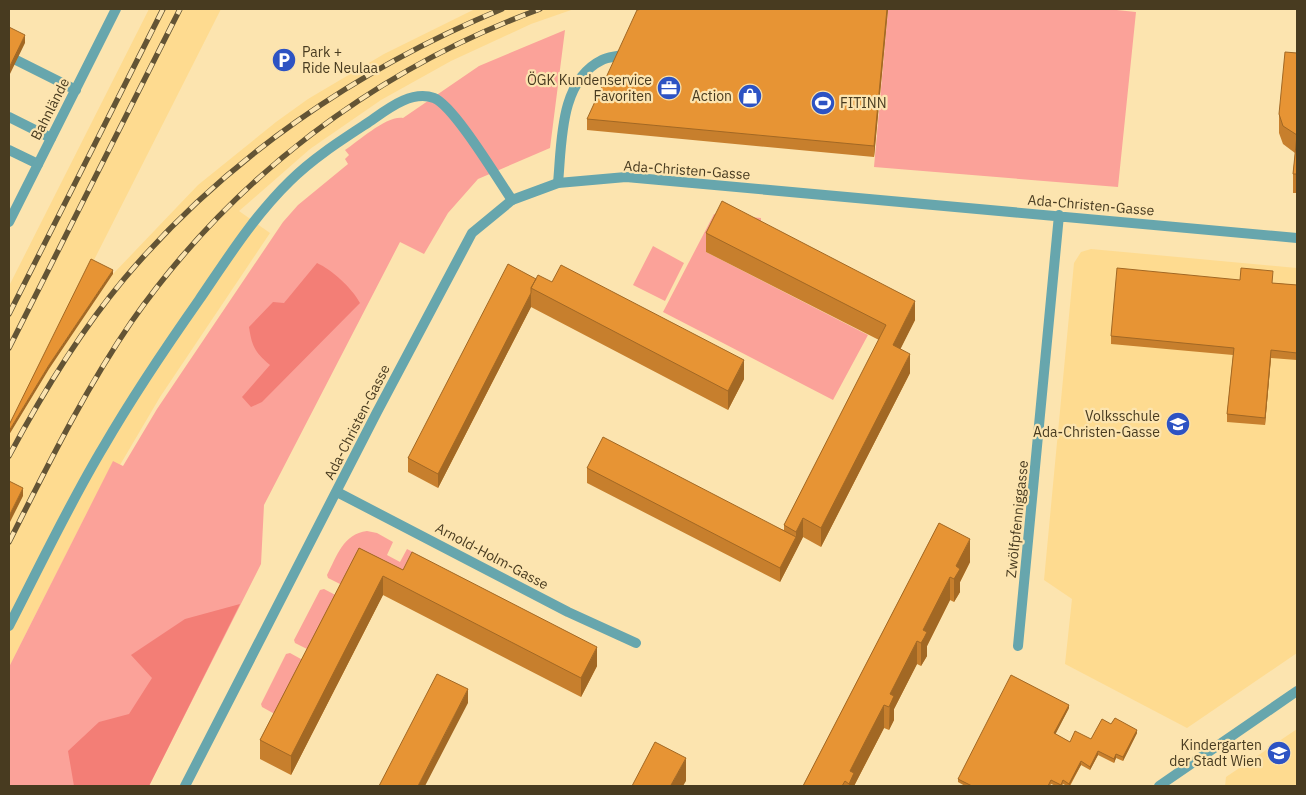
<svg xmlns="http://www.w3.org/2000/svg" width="1306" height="795" font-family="'IBM Plex Sans',sans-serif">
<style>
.built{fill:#fedb90}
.green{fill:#fba299}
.forest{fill:#f37e76}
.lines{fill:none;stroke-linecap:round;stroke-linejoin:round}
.service{stroke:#67a6ad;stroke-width:10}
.minor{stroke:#67a6ad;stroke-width:10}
.rail-casing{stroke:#635435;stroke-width:5.5}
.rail{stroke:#fce4af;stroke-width:4;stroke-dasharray:11;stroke-linecap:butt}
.wall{fill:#c77f2d}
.shaded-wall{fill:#a26824}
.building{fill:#e79434;stroke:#a26824}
.labels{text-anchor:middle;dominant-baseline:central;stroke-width:4.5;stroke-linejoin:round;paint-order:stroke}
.poi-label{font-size:14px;fill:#483b20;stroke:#fce4af;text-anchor:end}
.street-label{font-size:14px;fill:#483b20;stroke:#fce4af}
</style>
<rect width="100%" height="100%" fill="#fce4af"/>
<path class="built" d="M149 9H221L9 428V286Z
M475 9H574L531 24 451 61 381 100 310 149 239 211 270 233 160 397 120 465 113 462 9 667V435L49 369 113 274 198 185 276 122 308 99 384 54Z
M1091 249 1297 268V653L1187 728 1065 664 1072 599 1044 580 1074 263 1081 252Z
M1297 729V786H1225L1226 777Z"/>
<path class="green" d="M888 9H1107L1136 12 1118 187 874 167Z
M565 30 550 148 478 179 448 213 424 254 400 242 264 505 261 564 149 786H9V667L113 461 123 466 157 409 283 222 298 205 348 164 345 159 349 155 345 150C359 141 387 115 403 118L479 66Z
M714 214 761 218V222L706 252 868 335 833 400 663 312Z
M653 246 684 263 665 301 633 285Z
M367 531 377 533 393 542 387 555 400 562 407 549 413 552 396 585 348 588 328 578 327 575C337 556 343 534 367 531Z
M324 589 343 599 315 653 295 643 294 640 320 590Z
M290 653 310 664 282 718 262 707 261 704 286 654Z"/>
<path class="forest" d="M317 263C332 270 352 288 360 303L262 402 251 407 242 397 270 365C255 352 252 347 249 327L273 302 284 303Z
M240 604 149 786H74L68 751 99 722 129 714 152 678 131 655 185 619Z"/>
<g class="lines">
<path class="service" d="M16 60 76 90
M9 117 51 138
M9 150 38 164
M558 183C562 143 559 81 602 60 608 57 615 57 621 55
M9 626C40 566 69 504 104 446 133 396 166 347 199 300 227 259 254 216 290 181 312 159 340 141 366 124 384 112 410 89 434 98 454 106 497 178 512 200"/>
<path class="minor" d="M9 222 116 9
M337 492 568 612 636 643
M1018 646 1059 215
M185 786 377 412 472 233 512 200 558 183 626 177 1297 238
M1159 786 1297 691"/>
<g class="rail-casing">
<path id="rail" d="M9 314 163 9
M9 348 180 9
M9 456C42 394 79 333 124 279 225 159 357 69 502 9
M9 542C47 467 84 391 132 321 232 178 376 69 540 9"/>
</g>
<use href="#rail" class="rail"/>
</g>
<path class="wall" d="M888 9 874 157 587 130V119Z
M1297 53V193H1293V174L1295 153 1283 144 1279 133V114Z
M706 233 915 320 900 349 910 373 821 547 803 537 780 582 587 483V468L784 530V525L879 340 706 252Z
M536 279 744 379 728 410 531 307 438 488 408 472V458Z
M1273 283 1297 285V360L1271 358 1265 425 1227 422V414L1233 355 1111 344V336Z
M939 523 970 562 960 582V592L954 602 950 600 927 646V656L921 666 917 664 894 709V720L889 730 884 728 854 786H803Z
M359 548 403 570 597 666 581 697 383 595 291 775 260 759V740Z
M1069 708 1055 734 1070 742 1091 739 1111 724 1137 733 1123 761 1116 758 1114 763 1098 755 1090 770 1081 765 1070 786H1067L1063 784 1062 786H1056L1051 784 1050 786H965L958 782V779Z"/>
<path class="shaded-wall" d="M887 9H888L874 157V146Z
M25 35V43L9 76V68Z
M113 270V274L49 369 9 435V431L49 365Z
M531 293V307L438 488V474Z
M915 301V320L893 364V345Z
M1271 350V358L1265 425V418Z
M910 354V373L821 547V528Z
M744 360V379L728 410V391Z
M23 488V496L9 524V516Z
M803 518V537L796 551V532Z
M796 537V551L780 582V568Z
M970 539V562L960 582V592L954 602V579L956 566Z
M383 576V595L291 775V756Z
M950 577V600L927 646V656L921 666V643L923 630Z
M917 641V664L894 709V720L889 730 890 694Z
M597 647V666L581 697V678Z
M468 689V703L425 786H418Z
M884 705V728L854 786H849L850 771Z
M1069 705V708L1054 737V733Z
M1137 730V733L1123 761V757Z
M1098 751V755L1090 770V767Z
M1116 754V758L1114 763V759Z
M686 758V781L683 786H671V785Z
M1081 761V765L1069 786V784Z"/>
<path class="building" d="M642 9H887L874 146 587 119 637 10Z
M9 27 25 35 9 68Z
M1285 52 1297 53V174H1293L1297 135 1283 126 1279 114Z
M722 201 915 301 893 345 910 354 821 528 803 518 796 532 784 525 886 325 706 233Z
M91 259 113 270 49 365 9 431V425Z
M508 264 536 279 531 288V293L438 474 408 458Z
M561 265 744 360 728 391 531 288 538 275 552 282Z
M1117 268 1240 280 1241 268 1273 271 1272 283 1297 285V353L1271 350 1265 418 1227 414 1234 348 1111 336Z
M603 437 796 537 780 568 587 468Z
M9 481 23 488 9 516Z
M939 523 970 539 956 566 960 569 954 579 950 577 923 630 927 632 924 638 921 643 917 641 890 694 894 696 889 707 884 705 870 732 850 771 854 773 849 784 845 781 842 786H803Z
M359 548 403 570 412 552 597 647 581 678 383 576 291 756 260 740Z
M437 674 468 689 418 786H379Z
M1011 675 1069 705 1054 733 1070 742 1075 731 1091 739 1102 719 1111 724 1115 718 1137 730 1123 757 1116 754 1114 759 1098 751 1090 767 1081 761 1069 784 1063 780 1061 785 1051 780 1048 786H972L958 779Z
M655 742 686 758 671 785 675 786H632Z"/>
<defs>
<g id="parking-disc" transform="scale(1.25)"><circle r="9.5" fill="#2d53c3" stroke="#fce4af"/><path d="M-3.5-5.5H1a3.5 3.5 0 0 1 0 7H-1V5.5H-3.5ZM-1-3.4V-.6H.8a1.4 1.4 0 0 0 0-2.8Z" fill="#fff"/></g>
<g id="office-disc" transform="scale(1.25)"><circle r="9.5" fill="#2d53c3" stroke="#fce4af"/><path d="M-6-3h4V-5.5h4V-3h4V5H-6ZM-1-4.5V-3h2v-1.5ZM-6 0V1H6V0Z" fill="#fff"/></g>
<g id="shop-disc" transform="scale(1.25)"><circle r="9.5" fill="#2d53c3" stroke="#fce4af"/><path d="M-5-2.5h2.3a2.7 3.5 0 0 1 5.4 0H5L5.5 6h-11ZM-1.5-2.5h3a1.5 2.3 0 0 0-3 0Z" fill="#fff"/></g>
<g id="stadium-disc" transform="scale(1.25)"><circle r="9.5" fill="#2d53c3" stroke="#fce4af"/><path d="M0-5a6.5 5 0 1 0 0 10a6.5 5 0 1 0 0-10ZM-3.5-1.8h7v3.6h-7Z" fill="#fff"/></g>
<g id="school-disc" transform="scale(1.25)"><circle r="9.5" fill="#2d53c3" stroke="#fce4af"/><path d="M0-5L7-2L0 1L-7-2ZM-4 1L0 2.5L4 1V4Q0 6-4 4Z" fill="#fff"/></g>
</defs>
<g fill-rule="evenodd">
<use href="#parking-disc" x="284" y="60"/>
<use href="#office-disc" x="669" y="88"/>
<use href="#shop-disc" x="750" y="96"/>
<use href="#stadium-disc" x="823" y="103"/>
<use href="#school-disc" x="1178" y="424"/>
<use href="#school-disc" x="1279" y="753"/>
</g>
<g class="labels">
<g class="poi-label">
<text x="302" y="52" text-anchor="start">Park +<tspan x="302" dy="16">Ride Neulaa</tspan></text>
<text x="652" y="80">ÖGK Kundenservice<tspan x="652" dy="16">Favoriten</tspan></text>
<text x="732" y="96">Action</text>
<text x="840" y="103" text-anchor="start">FITINN</text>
<text x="1160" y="416">Volksschule<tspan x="1160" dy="16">Ada-Christen-Gasse</tspan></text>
<text x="1262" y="745">Kindergarten<tspan x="1262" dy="16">der Stadt Wien</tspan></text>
</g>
<g class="street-label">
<text transform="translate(50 109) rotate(-63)">Bahnlände</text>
<text transform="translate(687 170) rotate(4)">Ada-Christen-Gasse</text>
<text transform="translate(1091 205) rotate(5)">Ada-Christen-Gasse</text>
<text transform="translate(357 422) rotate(-63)">Ada-Christen-Gasse</text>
<text transform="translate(1017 519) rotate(-84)">Zwölfpfenniggasse</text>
<text transform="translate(492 556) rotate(28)">Arnold-Holm-Gasse</text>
</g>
</g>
<rect width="1306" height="795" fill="none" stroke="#483b20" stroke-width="20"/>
</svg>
